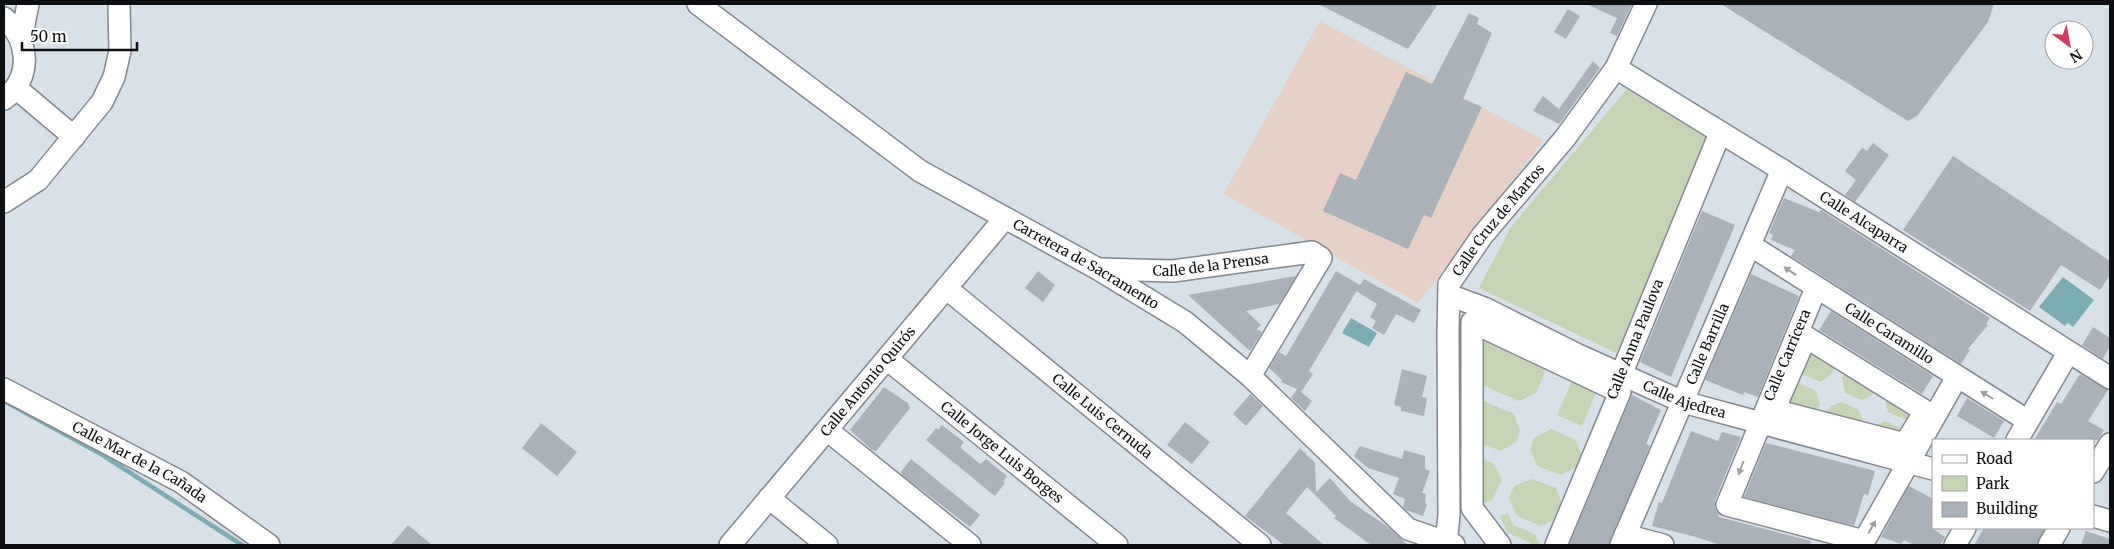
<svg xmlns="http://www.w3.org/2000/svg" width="2114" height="549" font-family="Merriweather,serif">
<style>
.industrial{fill:#e7d0c5}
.green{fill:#c7d4b4}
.water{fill:#7cacb4}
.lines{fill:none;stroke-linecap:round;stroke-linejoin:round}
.stream{stroke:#7cacb4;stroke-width:4.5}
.building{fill:#aab1b9}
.minor-casing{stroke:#80878f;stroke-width:24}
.minor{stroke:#fff;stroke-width:21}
.oneway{fill:#9e9fa0}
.labels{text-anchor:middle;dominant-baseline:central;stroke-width:4;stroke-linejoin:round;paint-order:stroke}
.street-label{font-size:14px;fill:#0c0e11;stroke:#fff}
</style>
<rect width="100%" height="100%" fill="#d8e0e8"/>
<path class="industrial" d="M1320 21 1544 140 1418 303 1224 194Z"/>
<path class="green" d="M1627 89 1713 142 1625 357 1479 288 1511 227Z
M1472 322 1537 353 1545 372 1536 393 1519 401 1472 381Z
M1806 337 1839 358 1831 375 1820 382 1800 373Z
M1850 365 1880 383 1873 394 1862 400 1845 393 1842 378Z
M1576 373 1600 384 1582 426 1557 415Z
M1795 382 1815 390 1820 403 1813 421 1774 410Z
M1890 390 1925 411 1911 422 1888 412 1885 399Z
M1472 396 1514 414 1520 431 1516 442 1501 451 1472 440Z
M1841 402 1858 409 1863 420 1856 432 1824 423 1830 407Z
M1885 421 1904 429 1909 437 1872 427Z
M1551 429 1576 440 1582 457 1577 467 1561 475 1537 466 1530 449 1534 438Z
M1472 455 1493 463 1502 480 1492 500 1472 508Z
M1532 479 1556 488 1563 506 1558 518 1541 526 1517 516 1509 498 1514 486Z
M1508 513 1513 525 1535 534 1540 545H1530L1529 542 1508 533 1500 516Z"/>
<path class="water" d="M2063 277 2094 300 2073 327 2068 323 2065 326 2039 307Z
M1351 318 1377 333 1369 347 1342 333Z"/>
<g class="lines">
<path class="stream" d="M4 401 101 454 242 545"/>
</g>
<path class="building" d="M1318 4H1438L1408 49Z
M1586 4H1632L1617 36 1610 33 1617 18Z
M1721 4H1994L1988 22 1917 116 1908 121Z
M1568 9 1580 16 1566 39 1554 32Z
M1469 13 1479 18 1477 24 1492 33 1463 99 1482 107 1431 218 1424 215 1408 249 1323 211 1340 173 1356 180 1406 72 1432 84Z
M1593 61 1600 68 1559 124 1533 111 1543 96 1559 109Z
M1873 143 1889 155 1855 202 1845 195 1856 180 1845 171 1862 148 1867 151Z
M1953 156 2110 261V275L2100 290 2061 265 2030 311 1903 230Z
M1784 198 1819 212 1821 210 1990 318 1986 324 1988 325 1968 349 1970 350 1961 364 1791 256 1795 250 1771 240 1773 235 1769 233Z
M1702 211 1735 225 1671 377 1640 362Z
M1038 271 1055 285 1043 302 1025 288Z
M1336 271 1360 285 1309 371 1313 374 1301 392 1312 401 1305 411 1291 398 1297 389 1281 382 1282 380 1269 368 1279 352 1286 356Z
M1751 274 1799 296 1758 397 1744 392 1743 395 1705 380Z
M1296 276 1279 304 1246 311 1261 325 1257 329 1262 332 1250 351 1188 295Z
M1364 279 1421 310 1414 323 1396 314 1384 335 1372 328 1376 321 1370 317 1377 304 1356 291Z
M1831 311 1933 376 1922 394 1819 330Z
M2093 327 2110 338V346L2103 359 2082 345Z
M1402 369 1427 376 1422 397 1427 398 1424 416 1401 411V407L1394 405Z
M2080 374 2108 390 2088 421 2104 430 2100 436 2098 440H2034L2057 402 2061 404Z
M884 387 909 404 908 405 910 408 876 451 872 450 850 430Z
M1250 394 1263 406 1246 426 1233 414Z
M1632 395 1661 410 1646 444 1650 446 1609 545H1569Z
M1967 398 2004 421 1994 438 1957 416Z
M1185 422 1210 442 1192 464 1167 445Z
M541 423 577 452 557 476 522 448Z
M942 425 964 442 960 447 979 463 981 464 986 459 1007 476 1003 482 1005 483 995 496 926 440 936 428 938 430Z
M1691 431 1718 441 1722 432 1741 437 1715 500V508L1719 517 1811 541 1810 545H1721L1696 537 1652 526 1659 502 1662 503Z
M1766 443 1875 471 1868 495 1864 494 1854 526 1744 497Z
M1360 446 1402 459 1404 450 1425 456V469L1430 471 1422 493 1426 494 1425 503 1427 504 1423 516 1406 510 1403 507 1405 499 1393 494 1399 478 1368 468 1354 456Z
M1300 448 1315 463 1316 492 1330 478 1350 501 1388 527 1408 545H1371L1334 518 1336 516 1307 487 1286 513 1324 545H1284L1245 516Z
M911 459 980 515 970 527 902 475 901 472Z
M1909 486 1933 499V529L1945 537 1940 545H1914L1904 540 1901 544 1881 537Z
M408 525 432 545H391Z
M1984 528H2045L2037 545H1974Z
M2086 531 2110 539V545H2081Z"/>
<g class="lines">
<g class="minor-casing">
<g id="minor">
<path id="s1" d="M698 4 920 171 1098 269 1185 322 1250 376 1408 529 1454 545"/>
<path d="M4 18C29 39 33 78 4 99"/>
<path d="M21 40 28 4"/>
<path id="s2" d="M1616 68 1782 170 2110 378"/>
<path d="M16 88 74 137"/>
<path d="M4 202 38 180 102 102 114 77 120 51 119 4"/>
<path id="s3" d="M1750 245 2028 421"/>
<path id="s4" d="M1099 269 1173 271 1312 252 1321 258 1250 376"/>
<path id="s5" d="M946 288 1260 545"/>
<path d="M1816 288 1727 505 1864 541 1957 377"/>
<path id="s6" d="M1449 295 1484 308 1576 354 1683 402 1933 469"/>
<path d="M1806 337 1925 411 1905 444 1774 410Z"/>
<path id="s7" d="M887 359 1117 545"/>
<path d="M1616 387 1720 133"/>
<path id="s8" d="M4 389 181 482 269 545"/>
<path d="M827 430 970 545"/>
<path d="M2017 440 2068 353"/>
<path d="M2093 472 2110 444"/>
<path d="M769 498 827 545"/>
<path d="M2093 516 2110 521"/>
<path d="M1625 535 1663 545"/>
<path id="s9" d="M730 545 1005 218"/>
<path id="s10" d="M1446 545 1449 515 1448 333 1449 284 1482 236 1565 138 1616 68 1646 4"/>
<path d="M1500 545 1472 508V322L1620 392 1556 545"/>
<path id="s11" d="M1621 545 1782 170"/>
<path d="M1955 545 1965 528"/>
<path d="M2049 545 2059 528"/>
</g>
</g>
<use href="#minor" class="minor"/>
</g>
<defs><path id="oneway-solid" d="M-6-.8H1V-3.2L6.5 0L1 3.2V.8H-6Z" transform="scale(1.25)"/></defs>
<g class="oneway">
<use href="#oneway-solid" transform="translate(1790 271) rotate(-146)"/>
<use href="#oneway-solid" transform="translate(1987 395) rotate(-148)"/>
<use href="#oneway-solid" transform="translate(1741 468) rotate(111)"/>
<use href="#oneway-solid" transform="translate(1872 527) rotate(-61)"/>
</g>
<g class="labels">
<g class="street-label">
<text stroke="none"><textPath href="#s10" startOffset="342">Calle Cruz de Martos</textPath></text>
<text stroke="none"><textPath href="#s2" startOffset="292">Calle Alcaparra</textPath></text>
<text stroke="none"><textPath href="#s1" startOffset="468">Carretera de Sacramento</textPath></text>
<text stroke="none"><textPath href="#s4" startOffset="112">Calle de la Prensa</textPath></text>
<text stroke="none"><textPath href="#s3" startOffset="165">Calle Caramillo</textPath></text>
<text transform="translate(1635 339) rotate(-68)">Calle Anna Paulova</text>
<text stroke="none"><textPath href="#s11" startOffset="219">Calle Barrilla</textPath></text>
<text transform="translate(1787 355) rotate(-67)">Calle Carricera</text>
<text stroke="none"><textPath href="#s9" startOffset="214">Calle Antonio Quirós</textPath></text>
<text stroke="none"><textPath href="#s6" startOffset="258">Calle Ajedrea</textPath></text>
<text stroke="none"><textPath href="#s5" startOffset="202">Calle Luis Cernuda</textPath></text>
<text stroke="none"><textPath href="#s7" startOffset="148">Calle Jorge Luis Borges</textPath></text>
<text stroke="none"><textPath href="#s8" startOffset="154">Calle Mar de la Cañada</textPath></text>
</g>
</g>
<rect width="2114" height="549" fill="none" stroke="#0c0e11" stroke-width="10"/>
<rect x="1932" y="439" width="162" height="90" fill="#ffffff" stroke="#9e9fa0"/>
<rect x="1942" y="455" width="25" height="8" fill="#ffffff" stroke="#9e9fa0"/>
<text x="1976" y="464" font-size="15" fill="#0c0e11">Road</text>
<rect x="1942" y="476" width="25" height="15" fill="#c7d4b4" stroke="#9e9fa0"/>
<text x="1976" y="489" font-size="15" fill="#0c0e11">Park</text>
<rect x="1942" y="502" width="25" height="15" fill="#aab1b9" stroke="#9e9fa0"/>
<text x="1976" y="514" font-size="15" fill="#0c0e11">Building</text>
<g transform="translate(2069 45) rotate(148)"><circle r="24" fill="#ffffff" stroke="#9e9fa0"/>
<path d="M0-4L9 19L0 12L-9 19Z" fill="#cd3d61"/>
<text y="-8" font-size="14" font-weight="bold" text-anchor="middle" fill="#0c0e11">N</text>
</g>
<path d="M22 42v8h115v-8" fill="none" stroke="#0c0e11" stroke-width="2.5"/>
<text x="30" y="42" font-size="15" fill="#0c0e11" stroke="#ffffff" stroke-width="4" paint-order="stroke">50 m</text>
</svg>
